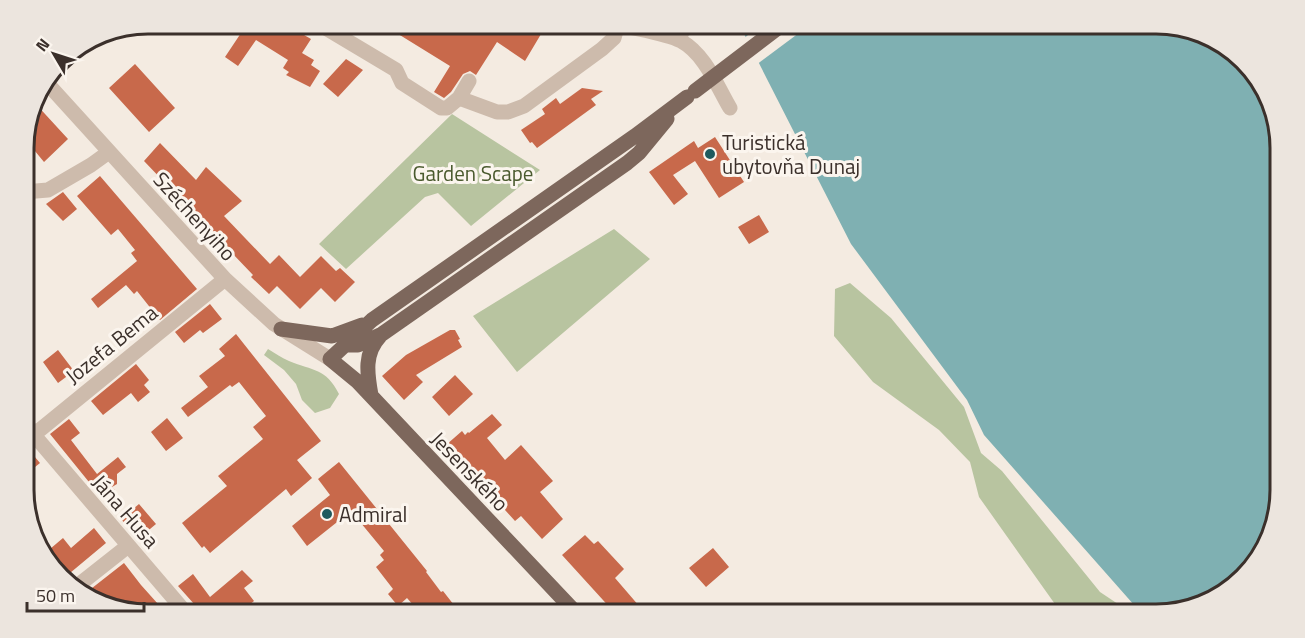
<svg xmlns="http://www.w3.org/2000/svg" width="1305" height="638" font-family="'Titillium Web',sans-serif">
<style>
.green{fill:#b8c4a0}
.water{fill:#7fb0b2}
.pier{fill:#f4ebe1}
.building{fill:#c8694b}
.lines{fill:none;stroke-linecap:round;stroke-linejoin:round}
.minor{stroke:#cdbbac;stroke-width:15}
.major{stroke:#7d675c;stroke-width:15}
.major-bridge{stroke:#7d675c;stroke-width:15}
.poi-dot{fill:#1f5a5e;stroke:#fbf5ee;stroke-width:2}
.labels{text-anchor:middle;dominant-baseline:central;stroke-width:6;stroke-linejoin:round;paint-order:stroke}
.poi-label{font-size:21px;fill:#3b302b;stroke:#fbf5ee;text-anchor:start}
.park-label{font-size:21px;fill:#4a5a2e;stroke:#fbf5ee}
.street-label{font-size:21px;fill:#3b302b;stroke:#fbf5ee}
.rim{fill:none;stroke:#3b302b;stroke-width:3}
</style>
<rect width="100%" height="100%" fill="#f4ebe1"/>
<path class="green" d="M452 114 540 170 471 226 438 193 425 197 346 269 319 244Z
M614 229 650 259 517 372 473 316Z
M850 283 891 318 964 407 981 453 1002 471 1100 592 1133 614H1062L979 497 970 462 939 430 873 382 834 336 835 289Z
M268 349C275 353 282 358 289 361 313 371 326 368 339 394L330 408 315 413 302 400 296 384 284 370 264 355Z"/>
<path class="water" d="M739 24H1157L1211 37 1256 73 1280 132 1281 490 1268 544 1226 593 1164 614H1142L984 435 967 400 851 244Z"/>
<path class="pier" d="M762 24H811L756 65 743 39Z"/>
<path class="building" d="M231 24H285L311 39 302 53 314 60 311 65 320 71 310 87 286 75 289 72 283 68 288 60 256 40 238 66 225 57 241 33Z
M382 24H547L525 61 497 42 476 75 470 71 463 74 451 92 444 98 434 92 450 66Z
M346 59 363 70 338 97 323 84Z
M135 64 175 108 149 132 109 88Z
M582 88 603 91 591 99 596 105 537 148 532 142 530 143 521 130 545 114 542 109 556 98 560 104Z
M34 102 68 139 44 162 25 139Z
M715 137 744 182 719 198 695 161 673 175 688 194 674 205 649 172 694 141 698 148Z
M160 143 196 180 206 167 242 201 224 216 270 264 279 255 300 277 321 256 336 271 340 268 355 282 335 302 321 288 300 309 277 286 269 294 251 277 253 275 144 161Z
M100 176 197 289 160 320 137 291 134 294 126 285 98 308 91 299 137 261 131 253 135 250 118 229 111 235 77 196Z
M63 192 77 209 63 221 46 204Z
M759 215 769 232 749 244 738 227Z
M210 304 222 319 203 333 200 330 184 343 175 332Z
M450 330H455L460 339 458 340 462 347 416 375 423 382 404 400 382 376 406 355Z
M236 334 321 441 297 460 312 478 291 496 286 489 210 553 204 546 202 548 182 523 227 486 218 476 263 439 253 427 266 416 239 382 232 387 230 385 188 417 181 408 208 387 199 376 225 356 219 349Z
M58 350 74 371 58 383 43 362Z
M136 364 149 380 144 385 150 392 138 402 131 393 103 415 91 401Z
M455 375 473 394 449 416 432 397Z
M492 414 502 425 487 438 505 460 521 445 553 481 540 492 563 519 542 539 521 516 515 521 446 445 462 431 465 435 468 432 469 433Z
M167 418 183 438 166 451 151 432Z
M69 419 80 433 71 440 97 474 118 457 126 467 117 474V484L112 487 115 490 112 493 114 497 106 503 50 434Z
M29 450 40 463 25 475V452Z
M339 462 427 571 426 572 441 592 443 591 461 614H421L407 598 398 606 388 594 393 589 376 567 384 560 380 555 384 551 351 511 307 546 292 526 330 495 318 479Z
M139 504 156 524 138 539 121 519Z
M94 528 106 543 70 573 50 549 63 538 71 548Z
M585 535 594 544 598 541 624 569 615 578 646 614H630L621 604 613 611 562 555Z
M713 548 729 567 706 587 689 568Z
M124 563 141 585 167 614H148L94 601 87 592Z
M242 570 253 581 244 588 254 601 249 605 252 609 245 614H203L178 586 193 574 210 597Z"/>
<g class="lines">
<path class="minor" d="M319 24 396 70 402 83 441 108H447L459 98 497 112H508L524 106 602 49 614 38 618 24
M617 24C635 29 666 33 681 41 705 54 717 86 730 108
M679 40 685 24
M46 82 225 279 274 324 330 359
M459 98 469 81
M24 192 48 190 91 165 109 152
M25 421 34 435 187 614
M25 442 225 279
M76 587 128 546"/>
<path class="major" d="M281 329 332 336 362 325
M347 345H358L382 334 627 163 639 153 667 119
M371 395C367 373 364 353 380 336
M577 614 358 382 330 359 372 320 635 136 687 97"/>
<path class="major-bridge" d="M695 91 783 24"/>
</g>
<g class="poi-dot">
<circle cx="710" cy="154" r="6"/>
<circle cx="327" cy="514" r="6"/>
</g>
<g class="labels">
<g class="poi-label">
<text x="722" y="142">Turistická<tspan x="722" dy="24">ubytovňa Dunaj</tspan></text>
<text x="339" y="514">Admiral</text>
</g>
<g class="park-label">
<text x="473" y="173">Garden Scape</text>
</g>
<g class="street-label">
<text transform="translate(195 216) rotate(48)">Széchenyiho</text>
<text transform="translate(111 344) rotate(-39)">Jozefa Bema</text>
<text transform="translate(470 471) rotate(46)">Jesenského</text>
<text transform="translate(126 511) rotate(49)">Jána Husa</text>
</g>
</g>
<path d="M0 0H1305V638H0ZM148 34H1156A114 114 0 0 1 1270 148V490A114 114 0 0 1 1156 604H148A114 114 0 0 1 34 490V148A114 114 0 0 1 148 34Z" fill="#ece5de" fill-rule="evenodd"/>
<path class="rim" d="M148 34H1156A114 114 0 0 1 1270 148V490A114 114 0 0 1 1156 604H148A114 114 0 0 1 34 490V148A114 114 0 0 1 148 34Z"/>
<g transform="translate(54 54) rotate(309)" stroke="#fbf5ee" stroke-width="4.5" paint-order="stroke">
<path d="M0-4.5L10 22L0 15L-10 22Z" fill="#3b302b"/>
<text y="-9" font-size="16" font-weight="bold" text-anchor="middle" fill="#3b302b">N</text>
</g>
<path d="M27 602v9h117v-9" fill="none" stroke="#3b302b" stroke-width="3"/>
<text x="36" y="602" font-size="18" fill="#3b302b" stroke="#fbf5ee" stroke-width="4.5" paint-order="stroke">50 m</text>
</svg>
